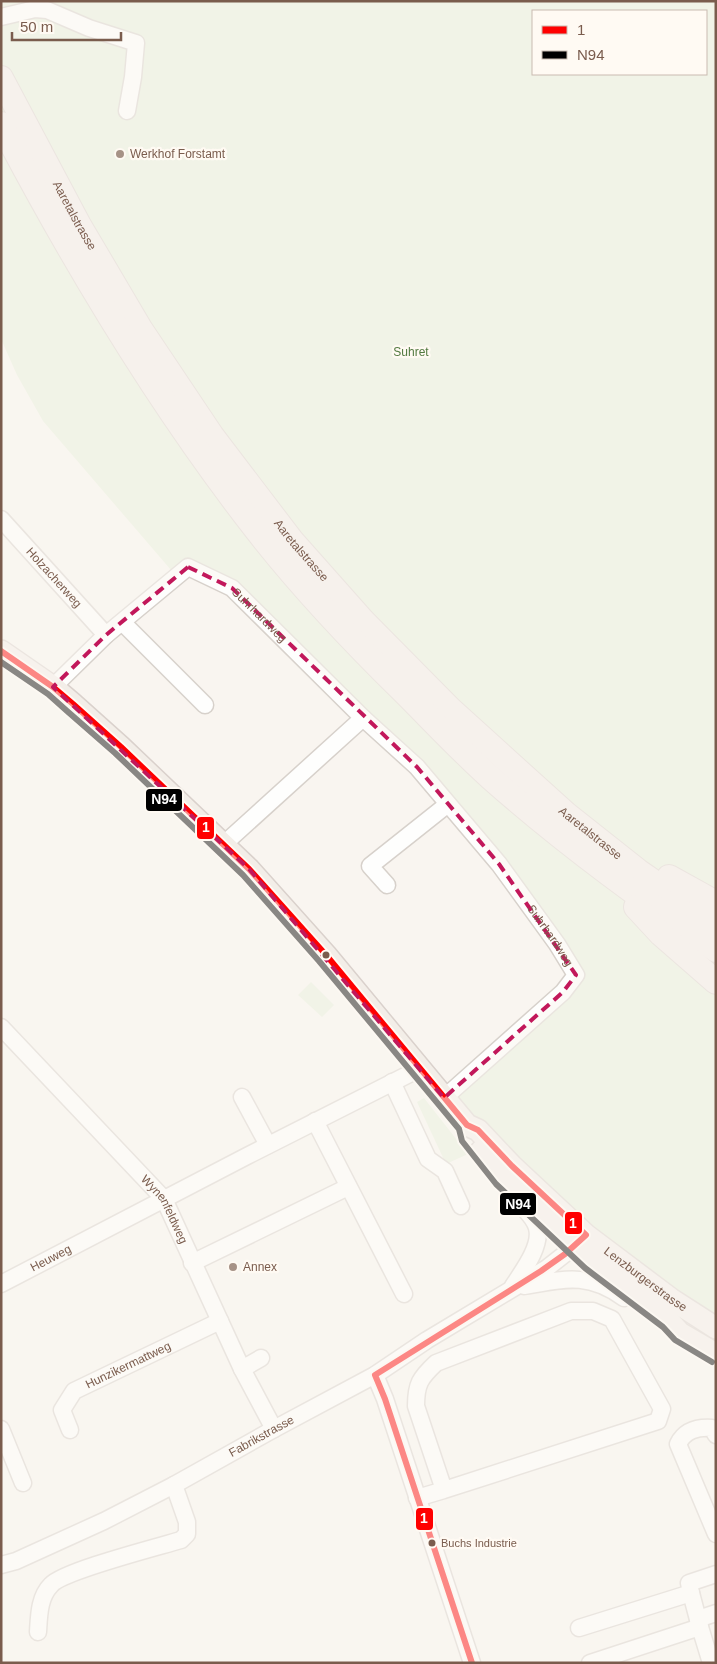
<svg xmlns="http://www.w3.org/2000/svg" width="717" height="1664" font-family="Arial,sans-serif">
<style>
.green{fill:#e7f0db;fill-rule:evenodd}
.lines{fill:none;stroke-linecap:round;stroke-linejoin:round}
.minor-casing{stroke:#d7d1cb;stroke-width:19}
.major-casing{stroke:#dad1cc;stroke-width:24}
.highway-casing{stroke:#dad1cc;stroke-width:26}
.minor{stroke:#fefefd;stroke-width:16}
.major{stroke:#f3eee8;stroke-width:21}
.highway{stroke:#f2eae7;stroke-width:24}
.bus-1-casing{stroke:#fffaf3;stroke-width:10}
.bus-2-casing{stroke:#fffaf3;stroke-width:10}
.bus-1{stroke:#f00;stroke-width:6}
.bus-2{stroke:#000;stroke-width:6}
.marked{fill:none;stroke:#c2185b;stroke-width:4;stroke-dasharray:10 6;stroke-linejoin:round}
.poi-dot{fill:#a69286;stroke:#fffaf3;stroke-width:2}
.bus-dot{fill:#7a5c4d;stroke:#fffaf3;stroke-width:2}
.labels{text-anchor:middle;dominant-baseline:central;stroke-width:4.5;stroke-linejoin:round;paint-order:stroke}
.bus-label{font-size:11px;fill:#7a5c4d;stroke:#fffaf3;text-anchor:start}
.poi-label{font-size:12px;fill:#7a5c4d;stroke:#fffaf3;text-anchor:start}
.street-label{font-size:12px;fill:#7a5c4d;stroke:#fffaf3}
.park-label{font-size:12px;fill:#537a41;stroke:#fffaf3}
.line-badge{stroke:#fffaf3;stroke-width:2}
.badge-label{font-size:14px;text-anchor:middle;font-weight:bold;fill:#fff}
</style>
<rect width="100%" height="100%" fill="#f9f5f0"/>
<path class="green" d="M1 1H716V1341L639 1291 444 1098 576 975 499 864 270 624 189 568 177 577 43 421 17 375 1 339ZM533 11H706V74H533Z
M311 982 334 1005 322 1017 298 995Z
M424 1098 468 1154 446 1164 417 1102Z"/>
<g class="lines">
<g class="minor-casing">
<g id="minor">
<path d="M1 17 35 9 47 10 89 28 136 43 133 77 127 111"/>
<path id="s1" d="M1 519 106 635"/>
<path d="M123 623 205 705"/>
<path id="s2" d="M53 687 106 635 188 567 232 588 363 718 417 767 499 864 557 944 576 975 563 992 444 1098"/>
<path d="M224 844 363 718"/>
<path d="M387 885 370 866 448 804"/>
<path id="s3" d="M1 1027 164 1199 242 1369 274 1429"/>
<path d="M392 1082 428 1159 445 1171 461 1206"/>
<path d="M242 1097 268 1145"/>
<path d="M315 1121 404 1294"/>
<path d="M192 1263 348 1187"/>
<path id="s4" d="M1 1284 247 1156 421 1068"/>
<path d="M513 1286C522 1272 542 1246 537 1228 535 1219 527 1212 521 1205"/>
<path d="M524 1286C565 1279 588 1272 624 1298"/>
<path d="M242 1369 261 1358"/>
<path d="M375 1375 385 1399 472 1663"/>
<path d="M1 1429 23 1483"/>
<path id="s5" d="M70 1430 62 1410 74 1391 220 1321"/>
<path d="M716 1435 712 1428C697 1427 685 1430 678 1444L716 1534"/>
<path d="M417 1498 444 1490 658 1421 662 1409 612 1319 593 1311H571L436 1363C420 1378 416 1384 416 1406L444 1490"/>
<path id="s6" d="M1 1565 16 1561 104 1521 174 1485 274 1429 375 1375 427 1340 547 1268 575 1246"/>
<path d="M691 1593 689 1583 716 1574"/>
<path d="M698 1619 716 1613"/>
<path d="M579 1628 691 1593 700 1627"/>
<path d="M38 1632C39 1616 39 1597 51 1585 63 1571 158 1547 181 1540L187 1534V1522L174 1485"/>
<path d="M590 1663 700 1627 711 1663"/>
</g>
</g>
<g class="major-casing">
<g id="major">
<path id="s7" d="M1 651 53 687 73 704 121 747 249 869 326 955 467 1125 478 1130 512 1166 586 1235 671 1299 716 1328"/>
<path d="M481 1151 503 1178 512 1185 591 1262 669 1321 680 1333 716 1354"/>
</g>
</g>
<g class="highway-casing">
<g id="highway">
<path id="s8" d="M1 78 79 225 141 330 212 436 292 541 363 621 450 709 566 814 638 871 716 925"/>
<path d="M1 124C75 265 157 402 255 528 300 586 351 640 404 692 433 721 461 751 491 778 562 841 638 897 716 950"/>
<path d="M669 877 716 903"/>
<path d="M636 907 661 934 716 982"/>
</g>
</g>
<use href="#minor" class="minor"/>
<use href="#major" class="major"/>
<use href="#highway" class="highway"/>
<g class="bus-1-casing">
<path id="bus-1" d="M1 651 53 687 73 704 121 747 249 869 326 955 467 1125 478 1130 512 1166 586 1235 565 1254 541 1271 375 1375
M375 1375 385 1399 472 1663"/>
</g>
<g class="bus-2-casing">
<path id="bus-2" d="M1 662 48 694 67 711 115 753 243 875 319 961 459 1129 462 1141 496 1184 585 1268 663 1327 675 1340 712 1362"/>
</g>
<use href="#bus-1" class="bus-1"/>
<use href="#bus-2" class="bus-2"/>
</g>
<path d="M0 0H717V1664H0ZM188 567 232 588 417 767 499 864 576 975 563 992 444 1098 249 869 53 687 106 635Z" fill="#f9f5f0" fill-opacity=".55" fill-rule="evenodd"/>
<path class="marked" d="M188 567 232 588 417 767 499 864 576 975 563 992 444 1098 249 869 53 687 106 635Z"/>
<g class="poi-dot">
<circle cx="120" cy="154" r="5"/>
<circle cx="233" cy="1267" r="5"/>
</g>
<g class="bus-dot">
<circle cx="326" cy="955" r="4.5"/>
<circle cx="432" cy="1543" r="4.5"/>
</g>
<g class="labels">
<g class="bus-label">
<text x="441" y="1543">Buchs Industrie</text>
</g>
<g class="poi-label">
<text x="130" y="154">Werkhof Forstamt</text>
<text x="243" y="1267">Annex</text>
</g>
<g class="street-label">
<text stroke="none"><textPath href="#s8" startOffset="156">Aaretalstrasse</textPath></text>
<text stroke="none"><textPath href="#s8" startOffset="561">Aaretalstrasse</textPath></text>
<text stroke="none"><textPath href="#s1" startOffset="79">Holzacherweg</textPath></text>
<text stroke="none"><textPath href="#s2" startOffset="268">Suhrhardweg</textPath></text>
<text stroke="none"><textPath href="#s8" startOffset="966">Aaretalstrasse</textPath></text>
<text stroke="none"><textPath href="#s2" startOffset="702">Suhrhardweg</textPath></text>
<text stroke="none"><textPath href="#s3" startOffset="246">Wynenfeldweg</textPath></text>
<text stroke="none"><textPath href="#s4" startOffset="56">Heuweg</textPath></text>
<text stroke="none"><textPath href="#s7" startOffset="904">Lenzburgerstrasse</textPath></text>
<text stroke="none"><textPath href="#s5" startOffset="104">Hunzikermattweg</textPath></text>
<text stroke="none"><textPath href="#s6" startOffset="291">Fabrikstrasse</textPath></text>
</g>
<g class="park-label">
<text x="411" y="352">Suhret</text>
</g>
</g>
<g class="line-badge">
<rect x="145" y="788" width="38" height="24" rx="5" fill="#000"/>
<rect x="196" y="816" width="19" height="24" rx="5" fill="#f00"/>
<rect x="499" y="1192" width="38" height="24" rx="5" fill="#000"/>
<rect x="564" y="1211" width="19" height="24" rx="5" fill="#f00"/>
<rect x="415" y="1507" width="19" height="24" rx="5" fill="#f00"/>
</g>
<g class="badge-label">
<text x="164" y="804">N94</text>
<text x="206" y="832">1</text>
<text x="518" y="1209">N94</text>
<text x="573" y="1228">1</text>
<text x="424" y="1523">1</text>
</g>
<rect width="717" height="1664" fill="none" stroke="#7a5c4d" stroke-width="5"/>
<rect x="532" y="10" width="175" height="65" fill="#fffaf3" stroke="#cabbb1"/>
<rect x="542" y="26" width="25" height="8" fill="#ff0000" stroke="#cabbb1"/>
<text x="577" y="35" font-size="15" fill="#7a5c4d">1</text>
<rect x="542" y="51" width="25" height="8" fill="#000000" stroke="#cabbb1"/>
<text x="577" y="60" font-size="15" fill="#7a5c4d">N94</text>
<path d="M12 32v8h109v-8" fill="none" stroke="#7a5c4d" stroke-width="2.5"/>
<text x="20" y="32" font-size="15" fill="#7a5c4d" stroke="#fffaf3" stroke-width="4" paint-order="stroke">50 m</text>
</svg>
